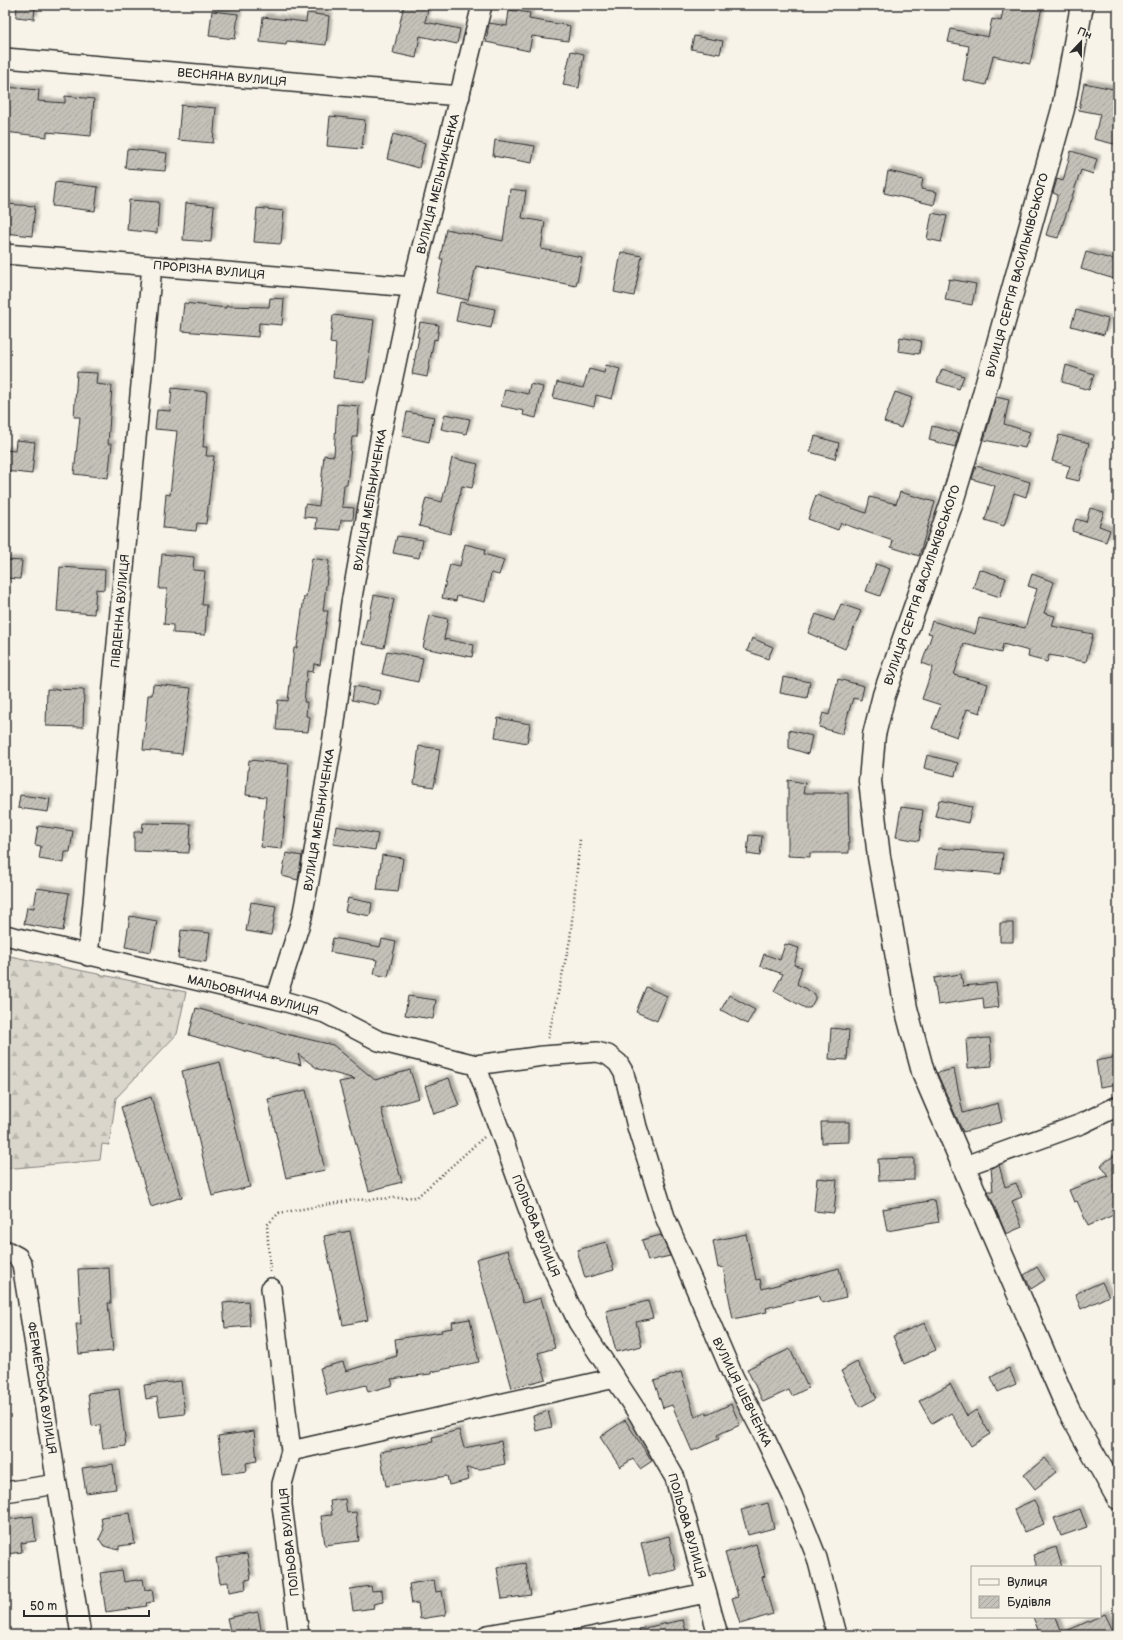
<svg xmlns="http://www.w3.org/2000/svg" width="1123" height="1640" font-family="'Balsamiq Sans',sans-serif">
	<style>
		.forest { fill: url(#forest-firs); stroke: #82807c }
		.building { fill: url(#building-hatch); stroke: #2b2b2b; filter: url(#shadow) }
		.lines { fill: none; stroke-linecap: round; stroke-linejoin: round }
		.minor-casing { stroke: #2b2b2b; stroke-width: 22 }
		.tertiary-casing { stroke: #2b2b2b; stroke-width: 25 }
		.path { stroke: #2b2b2b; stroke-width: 2.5; stroke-dasharray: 1 3; stroke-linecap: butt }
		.minor { stroke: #f7f3e8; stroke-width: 19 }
		.tertiary { stroke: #f7f3e8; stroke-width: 22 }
		.labels { text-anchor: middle; stroke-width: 3; stroke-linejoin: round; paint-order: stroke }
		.street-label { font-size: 12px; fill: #2b2b2b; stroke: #f7f3e8 }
	</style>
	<defs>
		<pattern id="forest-firs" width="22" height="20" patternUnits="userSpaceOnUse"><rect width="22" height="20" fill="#dad6cc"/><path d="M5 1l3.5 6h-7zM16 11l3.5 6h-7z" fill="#bbb8af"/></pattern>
		<pattern id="building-hatch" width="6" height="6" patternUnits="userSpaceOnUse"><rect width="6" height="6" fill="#c4c1b9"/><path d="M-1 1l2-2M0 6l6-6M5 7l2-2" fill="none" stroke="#a9a69f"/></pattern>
		<filter id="shadow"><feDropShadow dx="3.5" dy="-3.5" stdDeviation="1" flood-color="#0004"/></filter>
	</defs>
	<rect width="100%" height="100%" fill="#f7f3e8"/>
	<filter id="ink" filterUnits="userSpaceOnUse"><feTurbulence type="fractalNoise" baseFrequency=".025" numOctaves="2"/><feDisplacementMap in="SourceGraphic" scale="8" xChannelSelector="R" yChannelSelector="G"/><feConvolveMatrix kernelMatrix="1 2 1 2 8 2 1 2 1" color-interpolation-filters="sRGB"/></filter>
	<g filter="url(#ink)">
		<path class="forest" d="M5,955L186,992L177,1034L116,1098L109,1145L102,1144L100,1160L5,1169Z"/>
		<path class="building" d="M17,5H35L34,19L16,17Z
			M404,5H429L425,22L460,29L457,44L420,36L416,58L393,53Z
			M1004,5L1042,7L1030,64L993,56L986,85L963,80L969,46L948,42L951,29L988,37L992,19L1001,21Z
			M509,10L530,13L529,19L570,26L568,41L532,36L529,51L486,42L489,23L507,26Z
			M212,11L238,14L235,39L209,36Z
			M307,13L329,16L326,45L287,41L286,45L260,42L263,17L306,22Z
			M694,36L723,41L720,54L691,49Z
			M571,51L584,54L579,88L563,85Z
			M1084,83L1118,90V145L1094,139L1100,114L1079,110Z
			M5,87L39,90L38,101L65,103V96L94,99L91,136L47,132V137L5,132Z
			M181,105L216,108L213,143L178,140Z
			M330,116L365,120L362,149L327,146Z
			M393,134L425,143L419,168L387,159Z
			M495,140L535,146L532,163L493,156Z
			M127,149L167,153L165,171L125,168Z
			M1071,151L1097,159L1093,174L1081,170L1058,238L1046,235L1058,195L1053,193L1057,179L1063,181Z
			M888,171L923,179L921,189L937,192L934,205L884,193Z
			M55,182L98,187L95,211L52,206Z
			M510,189L526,191L522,218L545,222L541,249L582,257L576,286L476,266L468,300L436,293L443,259H440L446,229L503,241Z
			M129,200L159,202L157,233L127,230Z
			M186,203L214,206L211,242L183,240Z
			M5,204L35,206L32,236L5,233Z
			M257,208L284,211L281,244L254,242Z
			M932,213L947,216L941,242L927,239Z
			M621,252L642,256L634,296L614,292Z
			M1086,252L1118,261V280L1081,269Z
			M949,279L976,284L972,305L945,300Z
			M270,298L284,299L282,325L259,323L258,337L181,331L184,303L226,308V306L269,307Z
			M460,302L495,309L491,328L456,321Z
			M1076,310L1108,319L1104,335L1071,326Z
			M333,315L374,320L366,382L333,378L336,344L330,343Z
			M420,322L439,325L437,340L434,339L427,377L412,374L419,337H417Z
			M900,337L921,341L919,354L898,351Z
			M606,365L620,369L612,399L596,395L594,407L553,398L557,382L583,388L589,369L604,373Z
			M1066,365L1094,374L1089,390L1062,382Z
			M942,369L964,376L959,389L937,382Z
			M77,372L97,373L96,384L112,386L108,444H112L108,478L74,474L80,417H74Z
			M530,384L543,387L536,418L523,415L524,411L501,406L505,389L528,394Z
			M172,388L207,392L203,447H207L206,456H214L206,524L197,523L196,531L163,528L166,494L170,495L177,431L155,429L157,410L170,411Z
			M895,392L912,398L901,428L884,422Z
			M996,397L1009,400L1004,424L1030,432L1025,448L984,440Z
			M337,404L359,406L357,437H352L347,485H344L342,507L354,508L353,520H341L340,530L316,528L317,518L304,517L305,504L319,506L324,455L334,456Z
			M407,412L434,417L429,442L402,436Z
			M445,414L470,419L466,434L441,429Z
			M932,426L959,433L955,447L929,440Z
			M1059,435L1089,443L1079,481L1066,478L1070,466L1052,461Z
			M815,436L839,443L835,459L810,452Z
			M16,440L35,442L32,474L5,471V450L15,451Z
			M452,458L478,464L472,488L462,486L450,534L419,526L426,498L442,502Z
			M976,466L1030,482L1026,497L1014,493L1004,526L985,520L995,486L972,479Z
			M900,492L935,502L919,556L891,547L893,541L841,523L838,530L808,519L816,495L866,513L870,497L896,504Z
			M1090,508L1104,512L1099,526L1110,530L1106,542L1072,531L1076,519L1086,522Z
			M397,536L423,540L419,558L393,553Z
			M465,544L485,549L484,554L504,560L499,575L491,573L485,602L457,596L456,601L442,598L450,564L460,566Z
			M162,554L194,557L193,570L205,571L202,605H207L205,635L173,633V625L164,624L167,589H159Z
			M312,558L329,561L323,611H328L320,665L314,664L313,672L307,671L304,702H307L306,716L310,717L308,732L276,730L278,700L288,701L294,648H297L304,597H306Z
			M5,560L22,561L20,579L5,578Z
			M876,564L890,569L880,596L866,591Z
			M60,567L105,570L104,590L96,589L94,614L57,611Z
			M979,569L1006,578L1000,597L973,588Z
			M1032,574L1054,582L1044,613L1055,616L1052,626L1093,634L1086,662L1049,655L1047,662L1028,657L1029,651L1003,644L1001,653L964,644L954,675L988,684L980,713L967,709L957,737L932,728L941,705L922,699L933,667L922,663L932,634L928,633L932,621L975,634L979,618L1025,628L1037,589L1028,586Z
			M374,595L394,599L384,648L362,644L367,618L369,619Z
			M841,604L861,611L845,649L808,633L816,614L834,621Z
			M430,615L448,619L444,639L474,645L472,657L423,648Z
			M752,638L773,647L768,659L747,651Z
			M387,651L423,658L418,682L382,674Z
			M783,677L810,682L807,698L780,693Z
			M838,679L864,686L861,700L853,698L842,734L819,727L823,713L829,715Z
			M153,684L191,688L182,754L143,750L148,695H152Z
			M354,686L381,691L378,705L352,700Z
			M47,689L84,690L83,727L46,726Z
			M498,718L530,724L527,743L495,737Z
			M789,730L812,736L808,754L789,748Z
			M419,746L440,749L434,787L414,784Z
			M927,755L958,763L955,776L924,768Z
			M249,760L289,764L282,849L261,847L266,797L246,795Z
			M788,780L805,783L803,793H848L849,853H810V857L788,856Z
			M20,795L50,799L48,812L18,808Z
			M939,800L972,807L968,823L935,816Z
			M901,807L923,810L919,841L896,837Z
			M143,823L191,824L189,853L134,851V832H142Z
			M38,826L73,831L70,852H65L64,863L39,859L41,846L35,845Z
			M336,826L378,834L375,850L333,844Z
			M749,835L762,836L760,856L747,854Z
			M938,848L1003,853L1001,874L935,868Z
			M286,853L302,856L298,880L282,876Z
			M382,855L403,858L398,892L377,890Z
			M37,888L69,893L63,931L24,924L27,907L34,908Z
			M348,898L372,903L370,916L345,911Z
			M251,902L276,906L271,935L246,931Z
			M130,916L157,921L151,952L125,947Z
			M1000,923H1013V942H1000Z
			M181,930L210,933L206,962L178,958Z
			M333,938L380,947L382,939L396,942L388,977L374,974L377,960L330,952Z
			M785,944L799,948L794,965L802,967L797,984L815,994V999L810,1008H805L774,991L783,974L760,966L764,954L780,960Z
			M961,974L963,986L996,983L999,1007L984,1009L983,998L938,1005L934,978Z
			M646,987L667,996L657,1021L636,1012Z
			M729,995L755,1010L747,1024L721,1010Z
			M408,996L436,1000L433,1019L405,1015Z
			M196,1008L290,1035L333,1045L375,1080L410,1070L419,1098L381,1109L402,1182L369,1191L339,1082L355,1079L318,1069L298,1054L301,1065L266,1057L189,1035Z
			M831,1028L849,1030L847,1060L829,1059Z
			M990,1038L992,1066L968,1068L966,1039Z
			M1118,1057V1084L1100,1087L1096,1061Z
			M220,1062L250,1187L212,1196L182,1071Z
			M954,1069L963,1113L998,1103L1002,1122L963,1132L937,1073Z
			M449,1078L459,1106L434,1114L425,1086Z
			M306,1090L325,1170L286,1178L268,1099Z
			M151,1097L182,1197L151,1207L121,1107Z
			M821,1122H849V1142L822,1143Z
			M1118,1153V1213L1088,1226L1077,1201L1074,1202L1069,1190L1108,1176L1101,1165Z
			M914,1158V1180L879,1181L878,1159Z
			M999,1165L1005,1187L1016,1183L1022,1197L1012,1201L1022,1227L1006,1234L988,1191H993L991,1168Z
			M817,1178L837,1180L834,1213L814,1211Z
			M935,1200L939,1222L887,1231L883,1209Z
			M350,1231L368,1320L343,1325L324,1236Z
			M746,1234L756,1280L760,1279L762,1289L839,1268L846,1297L822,1303L819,1295L766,1308L767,1312L733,1319L723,1267L718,1268L713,1241Z
			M661,1235L670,1256L648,1261L642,1240Z
			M606,1242L614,1270L585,1278L577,1250Z
			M508,1250L523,1303L541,1298L555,1348L538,1353L546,1379L512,1388L476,1259Z
			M1037,1267L1045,1280L1031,1289L1024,1275Z
			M109,1268L111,1303H108L113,1351L79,1354L76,1324H81L78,1269Z
			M1102,1282L1109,1296L1081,1309L1075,1294Z
			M248,1301L250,1326L225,1328L223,1303Z
			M648,1301L653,1318L636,1322L642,1346L616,1352L606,1311Z
			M470,1319L479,1362L431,1372V1374L391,1379L393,1385L368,1392L366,1385L327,1395L320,1368L343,1362L346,1371L397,1356L395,1339L442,1332L441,1330L453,1328L452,1322Z
			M925,1323L936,1350L904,1364L893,1336Z
			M790,1349L808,1388L792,1396L789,1390L763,1402L747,1369Z
			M857,1362L877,1398L860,1407L841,1371Z
			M1009,1368L1016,1384L998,1392L991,1377Z
			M681,1372L695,1417L706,1412L707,1415L731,1404L740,1425L717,1435L719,1439L692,1451L672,1405L663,1408L654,1381Z
			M181,1381L185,1414L160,1417L157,1397L146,1399L144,1385Z
			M950,1384L967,1416L976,1410L990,1434L971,1446L951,1413L932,1424L919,1401Z
			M119,1389L126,1446L103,1449L100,1425L92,1426L88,1393Z
			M548,1411L552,1427L536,1431L533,1416Z
			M625,1420L652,1461L640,1469L633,1459L620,1467L600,1437Z
			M459,1430L464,1448L501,1441L505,1464L481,1469L466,1468L469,1480L449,1485L447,1476L386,1486L380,1452L433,1442L432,1437Z
			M254,1431L257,1461L246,1463L247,1471L223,1474L218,1436Z
			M1045,1458L1056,1472L1035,1489L1024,1475Z
			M113,1464L116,1489L86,1493L82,1468Z
			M345,1499L347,1513L356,1512L359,1541L325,1545L321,1516L332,1515L330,1501Z
			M1034,1500L1044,1524L1024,1532L1014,1509Z
			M768,1503L774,1528L748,1535L741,1510Z
			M1080,1509L1087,1527L1061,1536L1054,1518Z
			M130,1513L135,1544L119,1546V1550L104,1546L99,1539L103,1531L101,1517Z
			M33,1516L36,1541L21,1543L22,1552L7,1554L5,1520Z
			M669,1536L676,1570L649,1576L641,1543Z
			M756,1544L765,1576L762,1577L773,1614L740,1624L732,1598L738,1596L725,1553Z
			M1056,1547L1062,1567H1037L1033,1555Z
			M247,1554L251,1579L245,1580L246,1589L229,1592L228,1582L220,1583L216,1558Z
			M525,1563L531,1595L502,1599L497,1568Z
			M122,1570L124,1582L143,1579L145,1590L152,1589L154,1602L146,1603L147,1606L106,1612L100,1573Z
			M434,1580L436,1592L442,1591L446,1615L420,1619L418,1603L412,1604L409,1584Z
			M371,1586L372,1591L382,1590L383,1602L373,1604L374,1608L353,1611L350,1589Z
			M258,1612L262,1635H231L227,1618Z
			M1105,1614L1115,1635H1040L1033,1617H1056L1062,1633Z
			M683,1620L687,1635H640L639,1629Z"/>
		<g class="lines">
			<defs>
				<path id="minor" d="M5,58L460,96
					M5,254L412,287
					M5,935L276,999L325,1013L379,1041L476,1065L543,1056L597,1052L608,1055L618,1063L624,1073L637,1127L665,1217L734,1378L761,1430L792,1495L817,1558L837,1635
					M88,956L152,266
					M276,999L302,917L309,881L332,744L351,603L380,439L412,287L482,5
					M476,1065L541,1244L578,1322L639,1415L675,1478L718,1635
					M962,1167L1081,1124L1118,1106
					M5,1250L18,1257L22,1264L81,1635
					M271,1288L291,1451L282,1484V1505L299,1635
					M291,1451L615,1378
					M5,1492L57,1484
					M487,1635L557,1623L706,1593"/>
				<path id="tertiary" d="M1082,5L1063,109L980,408L951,505L884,695L874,735L870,781L879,857L906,1008L923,1072L1068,1409L1118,1498"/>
			</defs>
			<use href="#minor" class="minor-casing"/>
			<use href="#tertiary" class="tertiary-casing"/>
			<path class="path" d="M548,1038L570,940L580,839
				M270,1272L267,1225L279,1213L354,1200L417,1197L484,1137"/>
			<use href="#minor" class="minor"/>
			<use href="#tertiary" class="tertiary"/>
		</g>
	</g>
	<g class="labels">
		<g class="street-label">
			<text transform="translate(232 77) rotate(5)" y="4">ВЕСНЯНА ВУЛИЦЯ</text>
			<text transform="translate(438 184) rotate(-76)" y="4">ВУЛИЦЯ МЕЛЬНИЧЕНКА</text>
			<text transform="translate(209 270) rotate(5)" y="4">ПРОРІЗНА ВУЛИЦЯ</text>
			<text transform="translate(1017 275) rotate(-75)" y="4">ВУЛИЦЯ СЕРГІЯ ВАСИЛЬКІВСЬКОГО</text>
			<text transform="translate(370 500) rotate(-80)" y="4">ВУЛИЦЯ МЕЛЬНИЧЕНКА</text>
			<text transform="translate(922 585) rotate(-71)" y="4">ВУЛИЦЯ СЕРГІЯ ВАСИЛЬКІВСЬКОГО</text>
			<text transform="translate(120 611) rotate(-85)" y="4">ПІВДЕННА ВУЛИЦЯ</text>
			<text transform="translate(319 820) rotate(-81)" y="4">ВУЛИЦЯ МЕЛЬНИЧЕНКА</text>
			<text transform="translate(253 995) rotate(14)" y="4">МАЛЬОВНИЧА ВУЛИЦЯ</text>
			<text transform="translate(536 1226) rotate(68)" y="4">ПОЛЬОВА ВУЛИЦЯ</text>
			<text transform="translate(42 1388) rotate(81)" y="4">ФЕРМЕРСЬКА ВУЛИЦЯ</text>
			<text transform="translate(742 1392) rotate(64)" y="4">ВУЛИЦЯ ШЕВЧЕНКА</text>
			<text transform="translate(687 1526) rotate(74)" y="4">ПОЛЬОВА ВУЛИЦЯ</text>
			<text transform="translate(289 1542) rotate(-96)" y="4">ПОЛЬОВА ВУЛИЦЯ</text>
		</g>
	</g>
	<rect width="1123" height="1640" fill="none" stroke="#f7f3e8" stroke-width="20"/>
	<rect x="10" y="10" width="1103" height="1620" fill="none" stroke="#2b2b2b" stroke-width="1.5" filter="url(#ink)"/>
	<rect x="971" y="1566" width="130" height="52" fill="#f7f3e8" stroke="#a5a39c"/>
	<rect x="979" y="1579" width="20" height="6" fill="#f7f3e8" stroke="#a5a39c"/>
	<text x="1007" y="1586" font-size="12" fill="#2b2b2b">Вулиця</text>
	<rect x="979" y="1596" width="20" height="12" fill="url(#building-hatch)" stroke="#a5a39c"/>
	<text x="1007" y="1606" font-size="12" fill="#2b2b2b">Будівля</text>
	<g transform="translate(1081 42) rotate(22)" stroke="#f7f3e8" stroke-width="3" paint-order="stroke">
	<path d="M0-3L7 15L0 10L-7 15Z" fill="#2b2b2b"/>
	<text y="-6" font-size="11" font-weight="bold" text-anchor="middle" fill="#2b2b2b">Пн</text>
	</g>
	<path d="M24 1610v6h125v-6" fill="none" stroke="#2b2b2b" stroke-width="2"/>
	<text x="30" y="1610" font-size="12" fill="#2b2b2b" stroke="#f7f3e8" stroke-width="3" paint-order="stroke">50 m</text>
</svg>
